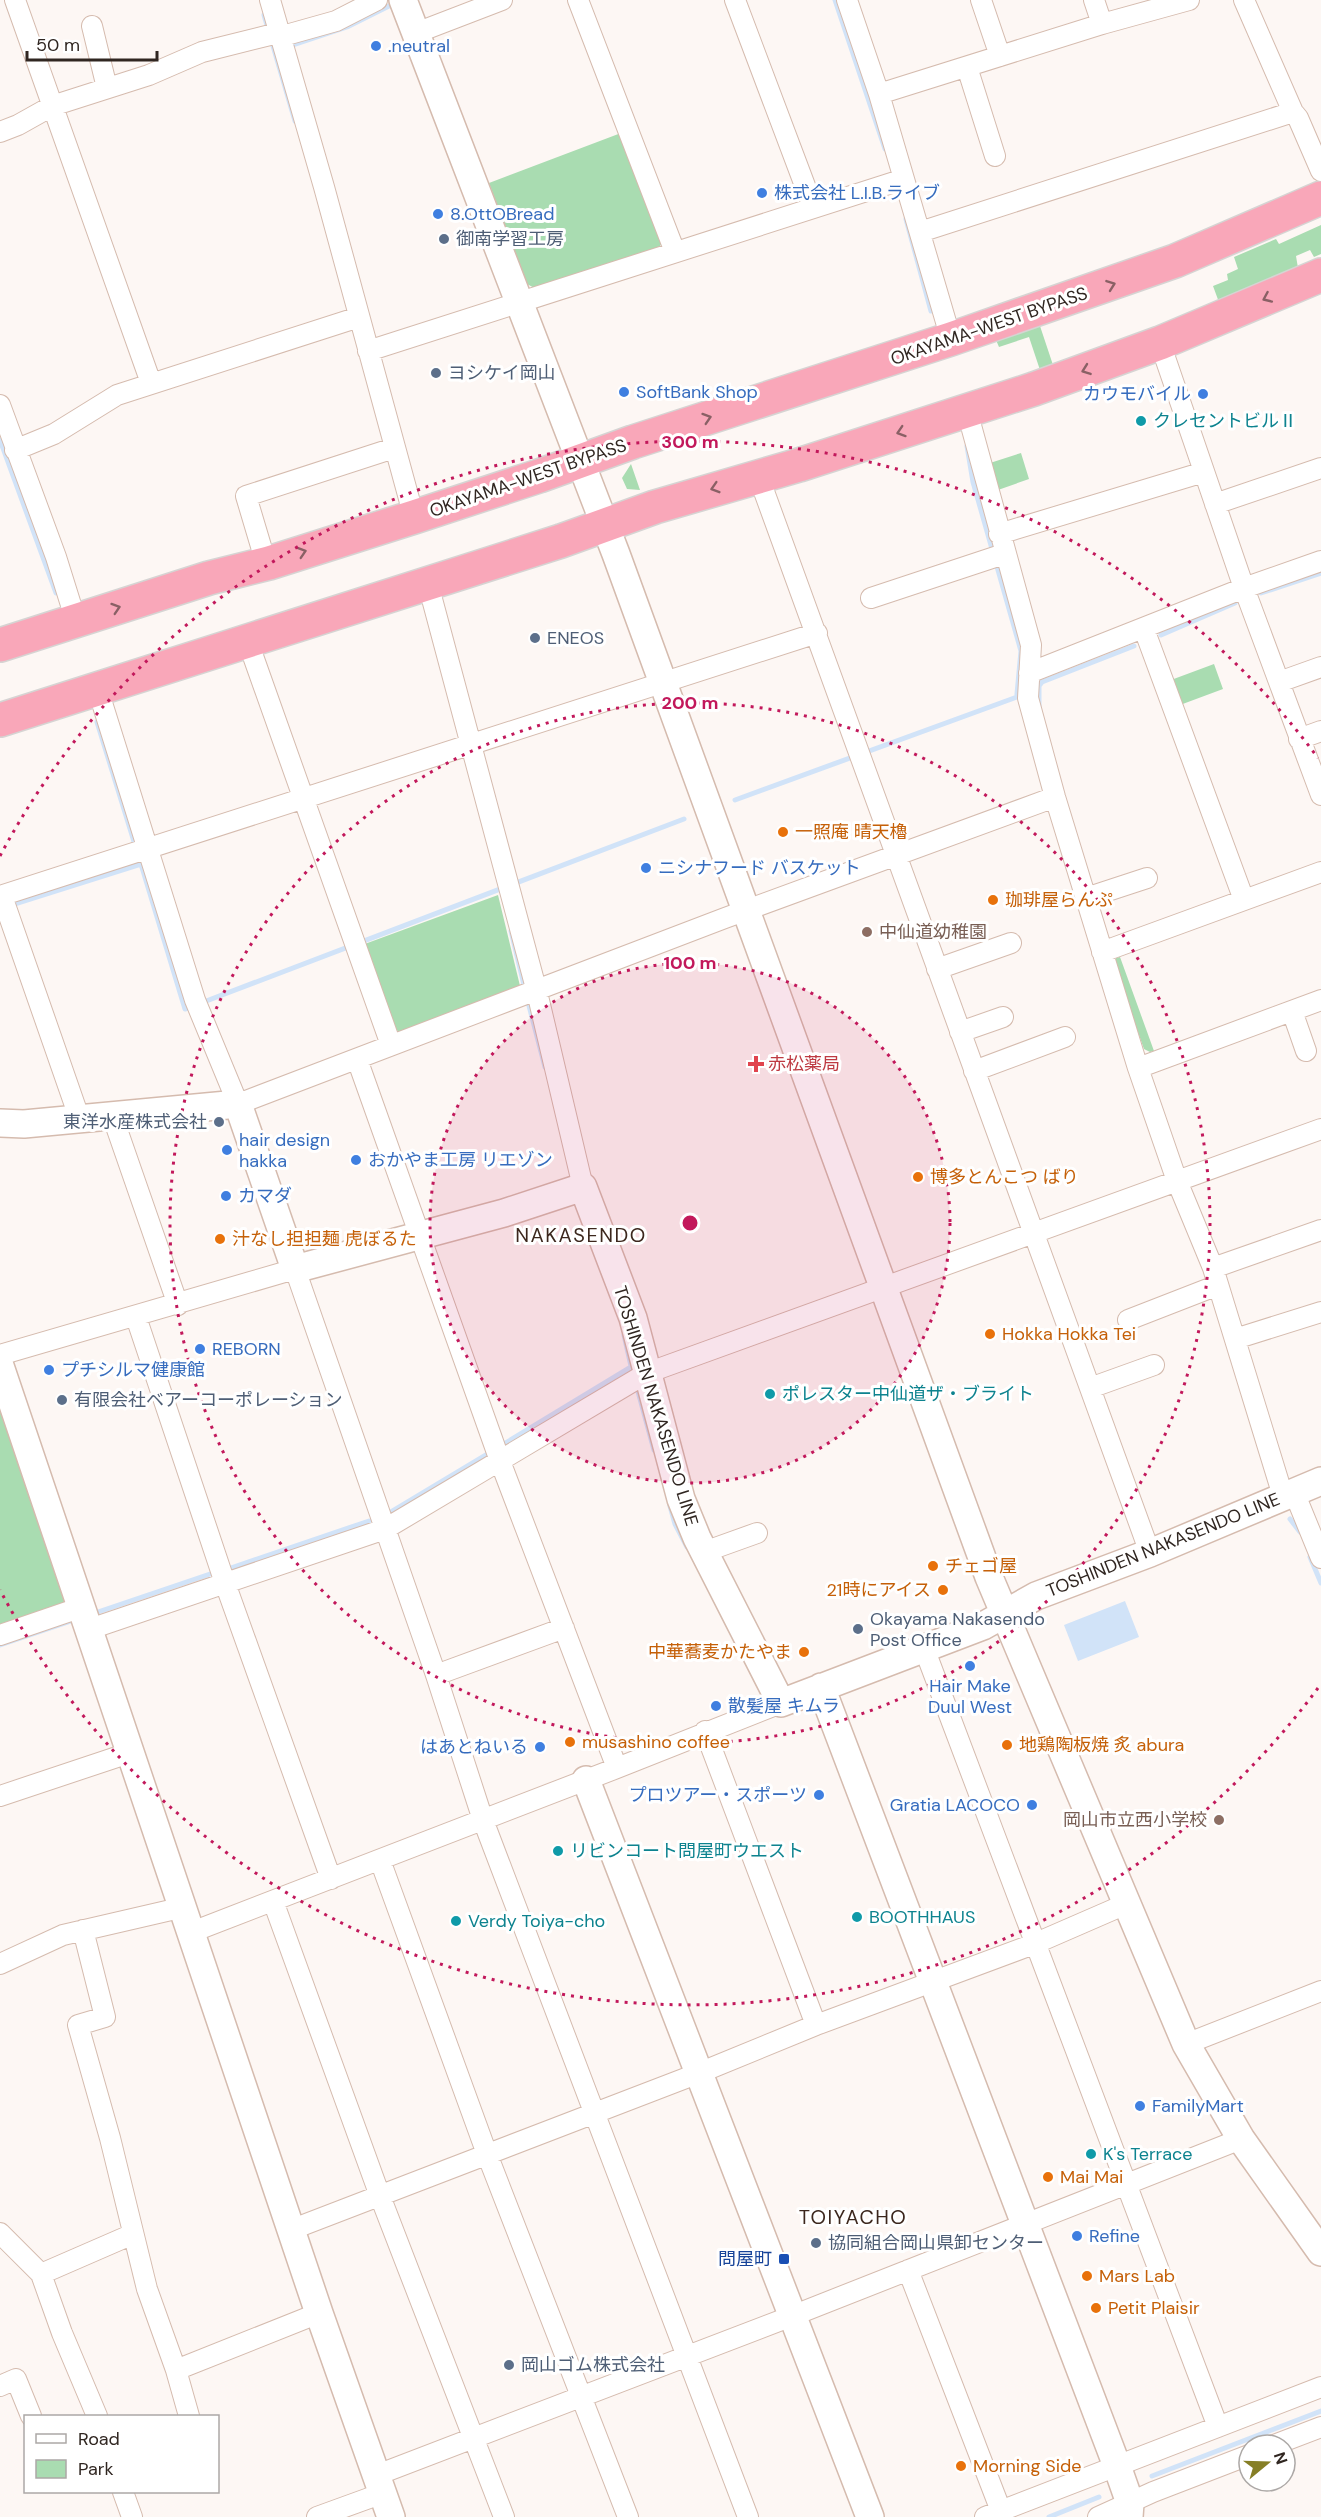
<svg xmlns="http://www.w3.org/2000/svg" width="1321" height="2517" font-family="'DM Sans','Noto Sans JP',sans-serif">
	<style>
		.green { fill: #a9dcb1 }
		.water { fill: #d1e3f8 }
		.lines { fill: none; stroke-linecap: round; stroke-linejoin: round }
		.stream { stroke: #d1e3f8; stroke-width: 5 }
		.street-casing { stroke: #d5bbae; stroke-width: 22 }
		.secondary-casing { stroke: #d5bbae; stroke-width: 30 }
		.highway-casing { stroke: #d6d4d3; stroke-width: 36 }
		.street { stroke: #fff; stroke-width: 20 }
		.secondary { stroke: #fff; stroke-width: 27 }
		.highway { stroke: #f9a7b9; stroke-width: 33 }
		.oneway { stroke: #8a6065 }
		.ring { fill: none; stroke: #c2185b; stroke-width: 3; stroke-dasharray: 3 6 }
		.shop-dot { fill: #3f7fe0; stroke: #fff; stroke-width: 2 }
		.service-dot { fill: #5c6f8a; stroke: #fff; stroke-width: 2 }
		.culture-dot { fill: #0f9aa8; stroke: #fff; stroke-width: 2 }
		.food-dot { fill: #e8710a; stroke: #fff; stroke-width: 2 }
		.education-dot { fill: #8d6e63; stroke: #fff; stroke-width: 2 }
		.health-dot { fill: #e0444e; stroke: #fff; stroke-width: 2 }
		.transit-dot { fill: #1a4fb4; stroke: #fff; stroke-width: 2 }
		.labels { text-anchor: middle; stroke-width: 6; stroke-linejoin: round; paint-order: stroke }
		.shop-label { font-size: 18px; fill: #366cbe; stroke: #fff; text-anchor: start }
		.service-label { font-size: 18px; fill: #4e5e75; stroke: #fff; text-anchor: start }
		.street-label { font-size: 18px; fill: #302621; stroke: #fff }
		.culture-label { font-size: 18px; fill: #0d838f; stroke: #fff; text-anchor: start }
		.food-label { font-size: 18px; fill: #c56008; stroke: #fff; text-anchor: start }
		.education-label { font-size: 18px; fill: #785e54; stroke: #fff; text-anchor: start }
		.health-label { font-size: 18px; fill: #be3a42; stroke: #fff; text-anchor: start }
		.transit-label { font-size: 18px; fill: #164399; stroke: #fff; text-anchor: end }
		.neighbourhood-label { font-size: 20px; letter-spacing: 1.5px; fill: #3c271d; stroke: #fff }
		.centre { fill: #c2185b; stroke: #fff; stroke-width: 3 }
		.ring-label { font-size: 18px; text-anchor: middle; font-weight: bold; fill: #c2185b; stroke: #fff; stroke-width: 6; stroke-linejoin: round; paint-order: stroke }
	</style>
	<rect width="100%" height="100%" fill="#fdf7f4"/>
	<path class="green" d="M621,133L662,242L658,250L538,290L527,284L489,183Z
		M1321,225V254L1314,257L1310,250L1296,256L1298,268L1220,305L1213,286L1228,280L1227,274L1238,269L1234,257L1276,239L1279,244Z
		M1040,326L1053,365L1040,370L1029,337L999,347L996,340Z
		M1021,453L1029,479L998,490L990,463Z
		M631,464L640,490L627,489L622,478Z
		M1214,664L1223,689L1180,705L1171,680Z
		M498,895L521,990L404,1034L392,1028L362,945Z
		M1120,957L1154,1051L1150,1052L1144,1049L1114,965L1116,958Z
		M0,1397L67,1600L65,1608L0,1630Z"/>
	<path class="water" d="M1125,1601L1139,1637L1078,1661L1064,1625Z"/>
	<g class="lines">
		<path class="stream" d="M835,0L885,149
			M264,15L295,121
			M287,47L347,27L389,6
			M906,219L931,311
			M0,440L56,593
			M967,446L973,482L1021,651L1017,694
			M1261,593L1321,573
			M1161,635L1235,603
			M1039,686V709
			M1032,689L1039,686L1042,682L1134,646
			M97,722L136,848
			M735,800L1017,697V694L1023,692
			M8,906L141,864L185,1009L192,1007
			M511,931L525,989
			M527,998L545,1067
			M201,1003L684,819
			M624,1335L633,1375
			M636,1384L654,1450
			M499,1447L631,1367
			M670,1506L675,1524L687,1547
			M391,1512L491,1452
			M1290,1519L1300,1532
			M1310,1557L1321,1583
			M225,1570L369,1521
			M92,1614L216,1572
			M0,1645L77,1619
			M1152,2476L1321,2411
			M1049,2517L1099,2497"/>
		<defs>
			<path id="street" d="M15,0L151,383
				M270,0L324,187L414,517
				M578,0L675,252
				M735,0L813,207
				M847,0L879,94L951,339
				M981,0L1000,56
				M1094,0L1102,24
				M92,26L107,88
				M416,33L502,0
				M279,37L336,21L377,0
				M967,67L995,156
				M879,94L1102,24L1189,0
				M1293,112L1298,118L1321,171
				M0,132L18,125L52,106L149,75L202,52L278,33
				M920,232L1293,112L1244,0
				M1160,343L1244,588L1321,795
				M368,351L904,179
				M0,405L56,557L76,621
				M967,411L1031,645L1028,698L1055,797L1138,1068L1177,1181L1213,1268L1283,1496
				M15,450L54,434L117,395L359,317
				M758,475L1150,1553
				M1215,504L1321,468
				M999,534L1204,472
				M266,563L246,496L394,448
				M428,584L537,992L583,1187
				M871,598L1004,554
				M1144,629L1244,900
				M248,642L391,1045
				M1029,673L1244,588L1321,561
				M1279,682L1321,667
				M98,690L195,1000L238,1104L725,918L1055,797
				M1299,739L1321,731
				M0,896L817,633
				M2,896L79,1117
				M1086,898L1147,878
				M1102,952L1321,872
				M937,969L1011,943
				M1292,1011L1306,1051
				M960,1032L1003,1017
				M357,1059L500,1461L617,1768
				M1138,1068L1321,1000
				M974,1071L1065,1037
				M112,1115L178,1305
				M1213,1268L1321,1230
				M136,1317L225,1583L331,1879
				M1128,1320L1218,1285
				M1235,1339L1321,1312
				M0,1355L295,1269L436,1675L483,1820L748,2517
				M1090,1388L1154,1365
				M1294,1492L1321,1558
				M704,1552L757,1533
				M90,1629L385,1529L647,1373L1321,1129
				M0,1635L82,1607
				M924,1648L1218,2427
				M436,1675L564,1628
				M705,1731L816,2025
				M0,1796L132,1752
				M380,1860L487,2154L628,2517
				M273,1901L380,2196L504,2517
				M83,1930L105,2017L78,2025L110,2138L147,2289L176,2370L319,2313
				M192,1932L617,1768L781,1703
				M0,1964L63,1935L184,1907
				M1186,2044L1321,1991
				M293,2229L699,2073L816,2025L1034,1944L1126,1904
				M0,2233L41,2274L62,2333L97,2416
				M908,2270L1001,2511
				M41,2274L133,2234
				M176,2370L189,2416
				M0,2386L16,2379L31,2416
				M1274,2445L1321,2427
				M377,2475L792,2316L1241,2139
				M123,2492L132,2517
				M317,2517L383,2493
				M985,2517L1321,2387
				M1098,2517L1153,2492L1249,2455"/>
			<path id="secondary" d="M403,0L616,554L989,1577L1186,2044L1241,2139L1321,2252
				M0,1123L24,1124L238,1104L295,1269L504,1213L583,1187L633,1318L681,1499L697,1538L781,1703L983,1626L1036,1596L1150,1553L1321,1481
				M0,1366L319,2313L391,2517
				M821,1687L1117,2466L1130,2503L1129,2517
				M586,1780L870,2517"/>
			<path id="highway" d="M0,645L209,578L269,563L414,517L539,476L633,442L951,339L1175,261L1321,198
				M0,720L561,541L655,507L799,465L1034,389L1160,343L1321,275"/>
		</defs>
		<use href="#street" class="street-casing"/>
		<use href="#secondary" class="secondary-casing"/>
		<use href="#highway" class="highway-casing"/>
		<use href="#street" class="street"/>
		<use href="#secondary" class="secondary"/>
		<use href="#highway" class="highway"/>
	</g>
	<defs><path id="oneway-chevron" d="M-2-3.5L2.5 0L-2 3.5" fill="none" stroke-width="1.6" stroke-linecap="round" stroke-linejoin="round" transform="scale(1.5)"/></defs>
	<g class="oneway">
		<use href="#oneway-chevron" transform="translate(1111 285) rotate(-20)"/>
		<use href="#oneway-chevron" transform="translate(1267 298) rotate(156)"/>
		<use href="#oneway-chevron" transform="translate(1086 370) rotate(160)"/>
		<use href="#oneway-chevron" transform="translate(707 418) rotate(-18)"/>
		<use href="#oneway-chevron" transform="translate(901 432) rotate(162)"/>
		<use href="#oneway-chevron" transform="translate(715 488) rotate(163)"/>
		<use href="#oneway-chevron" transform="translate(302 552) rotate(-18)"/>
		<use href="#oneway-chevron" transform="translate(116 608) rotate(-18)"/>
	</g>
	<circle cx="690" cy="1223" r="260" fill="#c2185b" fill-opacity=".12"/>
	<g class="ring">
		<circle cx="690" cy="1223" r="260"/>
		<circle cx="690" cy="1223" r="520"/>
		<path d="M1318 1688A781 781 0 0 1 0 1590M0 856A781 781 0 0 1 1318 758"/>
	</g>
	<g class="shop-dot">
		<circle cx="376" cy="46" r="6"/>
		<circle cx="762" cy="193" r="6"/>
		<circle cx="438" cy="214" r="6"/>
		<circle cx="624" cy="392" r="6"/>
		<circle cx="1203" cy="394" r="6"/>
		<circle cx="646" cy="868" r="6"/>
		<circle cx="227" cy="1150" r="6"/>
		<circle cx="356" cy="1160" r="6"/>
		<circle cx="226" cy="1196" r="6"/>
		<circle cx="200" cy="1349" r="6"/>
		<circle cx="49" cy="1370" r="6"/>
		<circle cx="970" cy="1666" r="6"/>
		<circle cx="716" cy="1706" r="6"/>
		<circle cx="540" cy="1747" r="6"/>
		<circle cx="819" cy="1795" r="6"/>
		<circle cx="1032" cy="1805" r="6"/>
		<circle cx="1140" cy="2106" r="6"/>
		<circle cx="1077" cy="2236" r="6"/>
	</g>
	<g class="service-dot">
		<circle cx="444" cy="239" r="6"/>
		<circle cx="436" cy="373" r="6"/>
		<circle cx="535" cy="638" r="6"/>
		<circle cx="219" cy="1122" r="6"/>
		<circle cx="62" cy="1400" r="6"/>
		<circle cx="858" cy="1629" r="6"/>
		<circle cx="816" cy="2243" r="6"/>
		<circle cx="509" cy="2365" r="6"/>
	</g>
	<g class="culture-dot">
		<circle cx="1141" cy="421" r="6"/>
		<circle cx="770" cy="1394" r="6"/>
		<circle cx="558" cy="1851" r="6"/>
		<circle cx="857" cy="1917" r="6"/>
		<circle cx="456" cy="1921" r="6"/>
		<circle cx="1091" cy="2154" r="6"/>
	</g>
	<g class="food-dot">
		<circle cx="783" cy="832" r="6"/>
		<circle cx="993" cy="900" r="6"/>
		<circle cx="918" cy="1177" r="6"/>
		<circle cx="220" cy="1239" r="6"/>
		<circle cx="990" cy="1334" r="6"/>
		<circle cx="933" cy="1566" r="6"/>
		<circle cx="943" cy="1590" r="6"/>
		<circle cx="804" cy="1652" r="6"/>
		<circle cx="570" cy="1742" r="6"/>
		<circle cx="1007" cy="1745" r="6"/>
		<circle cx="1048" cy="2177" r="6"/>
		<circle cx="1087" cy="2276" r="6"/>
		<circle cx="1096" cy="2308" r="6"/>
		<circle cx="961" cy="2466" r="6"/>
	</g>
	<g class="education-dot">
		<circle cx="867" cy="932" r="6"/>
		<circle cx="1219" cy="1820" r="6"/>
	</g>
	<path class="health-dot" d="M753 1055h6v6h6v6h-6v6h-6v-6h-6v-6h6z"/>
	<rect class="transit-dot" x="778" y="2253" width="12" height="12" rx="3"/>
	<g class="labels">
		<g class="shop-label">
			<text x="388" y="52">.neutral</text>
			<text x="774" y="199">株式会社 L.I.B.ライブ</text>
			<text x="450" y="220">8.OttOBread</text>
			<text x="636" y="398">SoftBank Shop</text>
			<text x="1191" y="400" text-anchor="end">カウモバイル</text>
			<text x="658" y="874">ニシナフード バスケット</text>
			<text x="239" y="1146">hair design<tspan x="239" dy="21">hakka</tspan></text>
			<text x="368" y="1166">おかやま工房 リエゾン</text>
			<text x="238" y="1202">カマダ</text>
			<text x="212" y="1355">REBORN</text>
			<text x="61" y="1376">プチシルマ健康館</text>
			<text x="970" y="1692" text-anchor="middle">Hair Make<tspan x="970" dy="21">Duul West</tspan></text>
			<text x="728" y="1712">散髪屋 キムラ</text>
			<text x="528" y="1753" text-anchor="end">はあとねいる</text>
			<text x="807" y="1801" text-anchor="end">プロツアー・スポーツ</text>
			<text x="1020" y="1811" text-anchor="end">Gratia LACOCO</text>
			<text x="1152" y="2112">FamilyMart</text>
			<text x="1089" y="2242">Refine</text>
		</g>
		<g class="service-label">
			<text x="456" y="245">御南学習工房</text>
			<text x="448" y="379">ヨシケイ岡山</text>
			<text x="547" y="644">ENEOS</text>
			<text x="207" y="1128" text-anchor="end">東洋水産株式会社</text>
			<text x="74" y="1406">有限会社ベアーコーポレーション</text>
			<text x="870" y="1625">Okayama Nakasendo<tspan x="870" dy="21">Post Office</tspan></text>
			<text x="828" y="2249">協同組合岡山県卸センター</text>
			<text x="521" y="2371">岡山ゴム株式会社</text>
		</g>
		<g class="street-label">
			<text transform="translate(989 326) rotate(-19)" y="6">OKAYAMA-WEST BYPASS</text>
			<text transform="translate(528 478) rotate(-19)" y="6">OKAYAMA-WEST BYPASS</text>
			<text transform="translate(656 1406) rotate(73)" y="6">TOSHINDEN NAKASENDO LINE</text>
			<text transform="translate(1163 1545) rotate(-22)" y="6">TOSHINDEN NAKASENDO LINE</text>
		</g>
		<g class="culture-label">
			<text x="1153" y="427">クレセントビルⅡ</text>
			<text x="782" y="1400">ポレスター中仙道ザ・ブライト</text>
			<text x="570" y="1857">リビンコート問屋町ウエスト</text>
			<text x="869" y="1923">BOOTHHAUS</text>
			<text x="468" y="1927">Verdy Toiya-cho</text>
			<text x="1103" y="2160">K's Terrace</text>
		</g>
		<g class="food-label">
			<text x="795" y="838">一照庵 晴天櫓</text>
			<text x="1005" y="906">珈琲屋らんぷ</text>
			<text x="930" y="1183">博多とんこつ ばり</text>
			<text x="232" y="1245">汁なし担担麺 虎ぼるた</text>
			<text x="1002" y="1340">Hokka Hokka Tei</text>
			<text x="945" y="1572">チェゴ屋</text>
			<text x="931" y="1596" text-anchor="end">21時にアイス</text>
			<text x="792" y="1658" text-anchor="end">中華蕎麦かたやま</text>
			<text x="582" y="1748">musashino coffee</text>
			<text x="1019" y="1751">地鶏陶板焼 炙 abura</text>
			<text x="1060" y="2183">Mai Mai</text>
			<text x="1099" y="2282">Mars Lab</text>
			<text x="1108" y="2314">Petit Plaisir</text>
			<text x="973" y="2472">Morning Side</text>
		</g>
		<g class="education-label">
			<text x="879" y="938">中仙道幼稚園</text>
			<text x="1207" y="1826" text-anchor="end">岡山市立西小学校</text>
		</g>
		<g class="health-label">
			<text x="768" y="1070">赤松薬局</text>
		</g>
		<g class="transit-label">
			<text x="772" y="2265">問屋町</text>
		</g>
		<g class="neighbourhood-label">
			<text x="581" y="1242">NAKASENDO</text>
			<text x="853" y="2224">TOIYACHO</text>
		</g>
	</g>
	<circle cx="690" cy="1223" r="9" class="centre"/>
	<g class="ring-label">
		<text x="690" y="448">300 m</text>
		<text x="690" y="709">200 m</text>
		<text x="690" y="969">100 m</text>
	</g>
	<rect x="24" y="2415" width="195" height="78" fill="#ffffff" stroke="#aca8a6" stroke-width="1.5"/>
	<rect x="36" y="2434" width="30" height="9" fill="#ffffff" stroke="#aca8a6" stroke-width="1.5"/>
	<text x="78" y="2445" font-size="18" fill="#302621">Road</text>
	<rect x="36" y="2460" width="30" height="18" fill="#a9dcb1" stroke="#aca8a6" stroke-width="1.5"/>
	<text x="78" y="2475" font-size="18" fill="#302621">Park</text>
	<g transform="translate(1267 2463) rotate(71)"><circle r="28" fill="#ffffff" stroke="#aca8a6" stroke-width="1.5"/>
	<path d="M0-4.5L10 22L0 15L-10 22Z" fill="#867f26"/>
	<text y="-9" font-size="16" font-weight="bold" text-anchor="middle" fill="#302621">N</text>
	</g>
	<path d="M27 51v9h130v-9" fill="none" stroke="#302621" stroke-width="3"/>
	<text x="36" y="51" font-size="18" fill="#302621" stroke="#ffffff" stroke-width="4.5" paint-order="stroke">50 m</text>
</svg>
